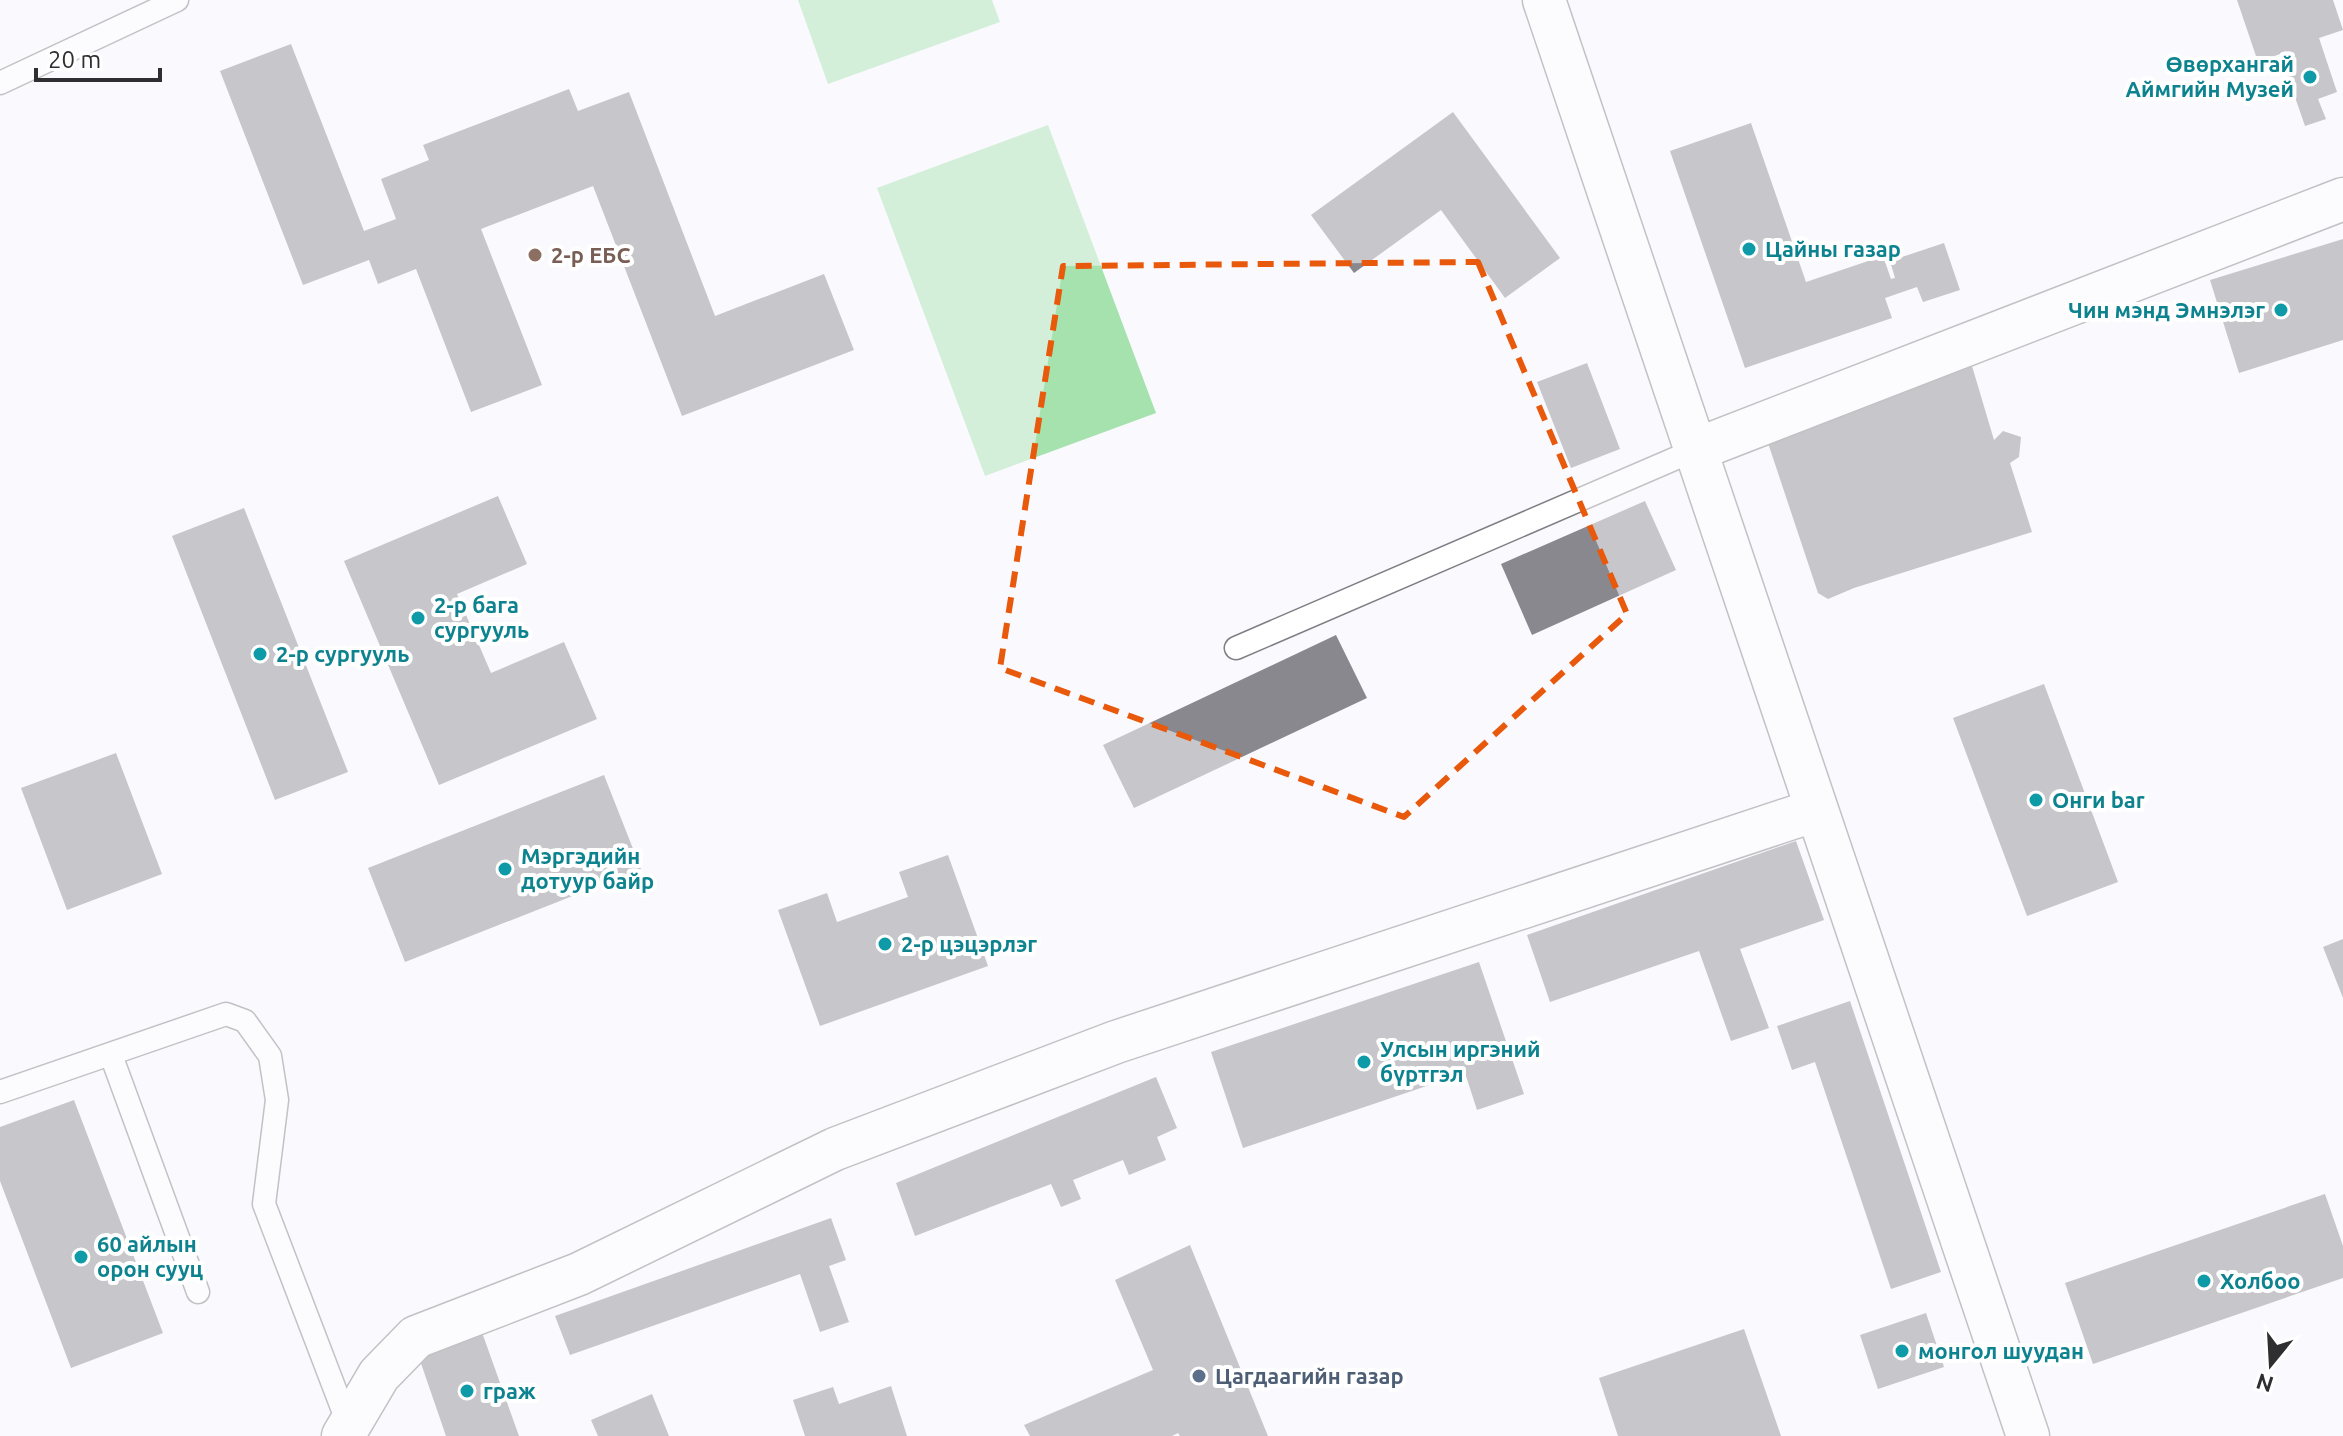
<svg xmlns="http://www.w3.org/2000/svg" width="2343" height="1436" font-family="Ubuntu,sans-serif">
	<style>
		.pitch { fill: #a5e2ad }
		.building { fill: #89888e }
		.lines { fill: none; stroke-linecap: round; stroke-linejoin: round }
		.lane-casing { stroke: #7f7e84; stroke-width: 25 }
		.street-casing { stroke: #7f7e84; stroke-width: 45 }
		.lane { stroke: #fff; stroke-width: 22 }
		.street { stroke: #fff; stroke-width: 42 }
		.marked { fill: none; stroke: #e8590c; stroke-width: 6; stroke-dasharray: 16 10; stroke-linejoin: round }
		.culture-dot { fill: #0f9aa8; stroke: #fff; stroke-width: 3 }
		.education-dot { fill: #8d6e63; stroke: #fff; stroke-width: 3 }
		.service-dot { fill: #5c6f8a; stroke: #fff; stroke-width: 3 }
		.labels { text-anchor: middle; stroke-width: 8; stroke-linejoin: round; paint-order: stroke }
		.culture-label { font-size: 22px; font-weight: bold; fill: #0d838f; stroke: #fff; text-anchor: start }
		.education-label { font-size: 22px; font-weight: bold; fill: #785e54; stroke: #fff; text-anchor: start }
		.service-label { font-size: 22px; font-weight: bold; fill: #4e5e75; stroke: #fff; text-anchor: start }
	</style>
	<rect width="100%" height="100%" fill="#faf9fe"/>
	<path class="pitch" d="M798,0H992L1000,22L828,84Z
		M1048,125L1156,413L985,476L877,188Z"/>
	<path class="building" d="M2237,0H2333L2343,30L2319,38L2337,92L2318,99L2326,119L2305,126L2280,54L2258,62Z
		M291,44L364,231L396,219L381,179L429,160L423,145L569,89L578,111L629,92L715,316L824,274L854,350L682,416L593,186L481,229L542,385L471,412L416,269L378,284L369,260L303,285L220,71Z
		M1453,112L1560,258L1505,298L1441,210L1354,273L1311,215Z
		M1751,123L1806,282L1883,256L1891,279L1895,278L1890,261L1944,243L1960,290L1923,302L1917,287L1885,298L1892,318L1745,368L1670,151Z
		M2343,239V340L2239,373L2210,280Z
		M1587,363L1620,449L1571,468L1537,382Z
		M1972,366L1994,440L2003,431L2021,437L2019,457L2010,463L2032,532L1854,588L1828,599L1818,593L1766,437Z
		M498,496L527,564L457,594L491,673L564,642L597,719L439,785L344,561Z
		M1645,501L1676,570L1532,635L1501,564Z
		M244,508L348,772L275,800L172,536Z
		M1336,635L1367,698L1134,808L1103,745Z
		M2044,684L2118,882L2027,916L1953,718Z
		M116,753L162,874L67,910L21,788Z
		M604,775L641,869L405,962L368,868Z
		M1796,841L1824,920L1740,949L1769,1028L1731,1041L1699,951L1550,1002L1527,935Z
		M948,855L988,966L820,1026L778,910L827,893L837,922L908,897L899,872Z
		M2343,939V998L2323,947Z
		M1479,962L1524,1094L1477,1110L1465,1073L1243,1148L1211,1052Z
		M1850,1001L1941,1272L1891,1289L1815,1062L1792,1070L1777,1026Z
		M1156,1077L1177,1128L1157,1137L1166,1160L1129,1175L1123,1160L1073,1180L1081,1199L1061,1207L1051,1184L915,1236L896,1183Z
		M74,1100L163,1333L71,1368L0,1181V1127Z
		M2325,1194L2343,1246V1278L2093,1364L2065,1283Z
		M831,1218L846,1260L829,1266L849,1322L820,1332L800,1274L570,1355L555,1316Z
		M1190,1245L1268,1436H1180L1178,1433L1172,1436H1030L1024,1425L1153,1370L1115,1280Z
		M1926,1313L1944,1367L1878,1389L1860,1335Z
		M479,1324L519,1436H446L415,1346Z
		M1744,1329L1781,1436H1618L1599,1378Z
		M891,1386L907,1436H805L793,1400L833,1387L839,1404Z
		M652,1394L669,1436H598L591,1420Z"/>
	<g class="lines">
		<defs>
			<path id="lane" d="M0,83L177,0
				M1236,648L1695,450
				M111,1055L198,1292
				M0,1092L226,1014L245,1021L270,1056L277,1100L264,1204L349,1426"/>
			<path id="street" d="M1544,0L2028,1436
				M1695,450L2343,199
				M343,1436L379,1375L416,1337L579,1274L835,1149L1116,1042L1816,810"/>
		</defs>
		<use href="#lane" class="lane-casing"/>
		<use href="#street" class="street-casing"/>
		<use href="#lane" class="lane"/>
		<use href="#street" class="street"/>
	</g>
	<path d="M0 0H2343V1436H0ZM1478,262L1627,614L1404,817L1000,668L1063,266Z" fill="#faf9fe" fill-opacity=".55" fill-rule="evenodd"/>
	<path class="marked" d="M1478,262L1627,614L1404,817L1000,668L1063,266Z"/>
	<g class="culture-dot">
		<circle cx="2310" cy="77" r="8"/>
		<circle cx="1749" cy="249" r="8"/>
		<circle cx="2281" cy="310" r="8"/>
		<circle cx="418" cy="618" r="8"/>
		<circle cx="260" cy="654" r="8"/>
		<circle cx="2036" cy="800" r="8"/>
		<circle cx="505" cy="869" r="8"/>
		<circle cx="885" cy="944" r="8"/>
		<circle cx="1364" cy="1062" r="8"/>
		<circle cx="81" cy="1257" r="8"/>
		<circle cx="2204" cy="1281" r="8"/>
		<circle cx="1902" cy="1351" r="8"/>
		<circle cx="467" cy="1391" r="8"/>
	</g>
	<circle class="education-dot" cx="535" cy="255" r="8"/>
	<circle class="service-dot" cx="1199" cy="1376" r="8"/>
	<g class="labels">
		<g class="culture-label">
			<text x="2294" y="72" text-anchor="end">Өвөрхангай<tspan x="2294" dy="25">Аймгийн Музей</tspan></text>
			<text x="1765" y="257">Цайны газар</text>
			<text x="2265" y="318" text-anchor="end">Чин мэнд Эмнэлэг</text>
			<text x="434" y="613">2-р бага<tspan x="434" dy="25">сургууль</tspan></text>
			<text x="276" y="662">2-р сургууль</text>
			<text x="2052" y="808">Онги bar</text>
			<text x="521" y="864">Мэргэдийн<tspan x="521" dy="25">дотуур байр</tspan></text>
			<text x="901" y="952">2-р цэцэрлэг</text>
			<text x="1380" y="1057">Улсын иргэний<tspan x="1380" dy="25">бүртгэл</tspan></text>
			<text x="97" y="1252">60 айлын<tspan x="97" dy="25">орон сууц</tspan></text>
			<text x="2220" y="1289">Холбоо</text>
			<text x="1918" y="1359">монгол шуудан</text>
			<text x="483" y="1399">граж</text>
		</g>
		<g class="education-label">
			<text x="551" y="263">2-р ЕБС</text>
		</g>
		<g class="service-label">
			<text x="1215" y="1384">Цагдаагийн газар</text>
		</g>
	</g>
	<g transform="translate(2271 1364) rotate(198)" stroke="#ffffff" stroke-width="6" paint-order="stroke">
	<path d="M0-6L14 30L0 20L-14 30Z" fill="#2f2f31"/>
	<text y="-12" font-size="22" font-weight="bold" text-anchor="middle" fill="#2f2f31">N</text>
	</g>
	<path d="M36 68v12h124v-12" fill="none" stroke="#2f2f31" stroke-width="4"/>
	<text x="48" y="68" font-size="24" fill="#2f2f31" stroke="#ffffff" stroke-width="6" paint-order="stroke">20 m</text>
</svg>
